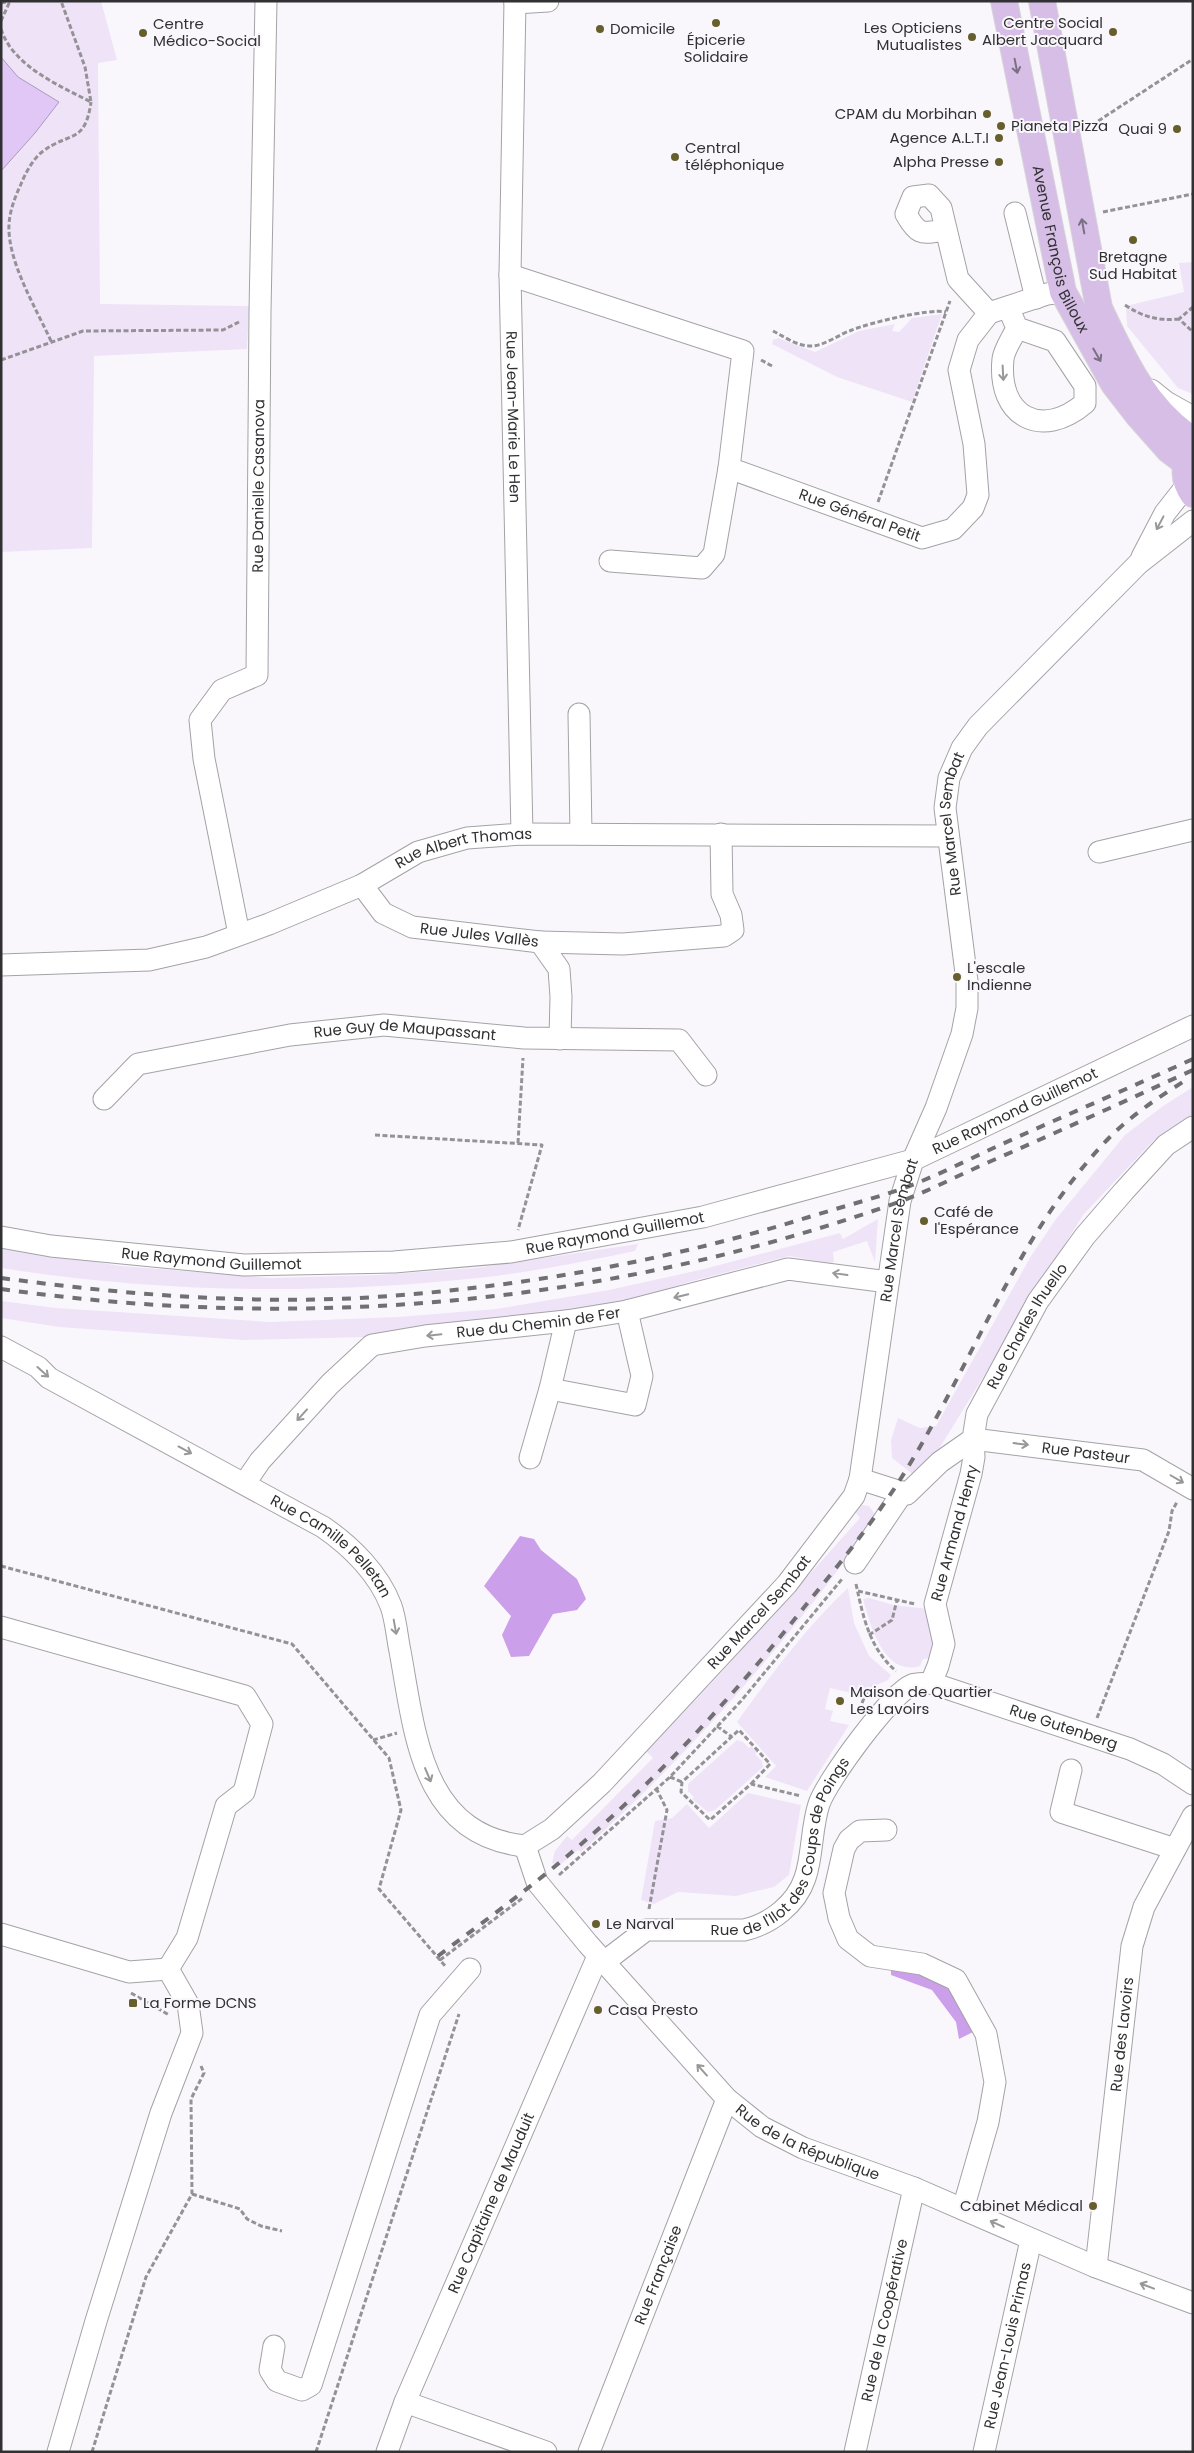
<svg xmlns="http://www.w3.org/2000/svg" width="1194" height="2453" font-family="Poppins,sans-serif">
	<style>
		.green { fill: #efe3f8 }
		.forest { fill: #cb9fea }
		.water { fill: #e1c7f5; stroke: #ac9aba }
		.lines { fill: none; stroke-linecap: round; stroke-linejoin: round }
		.minor-casing { stroke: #a4a2a6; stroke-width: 23 }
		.major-casing { stroke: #d6d6d6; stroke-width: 28 }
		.path { stroke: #949296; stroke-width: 3; stroke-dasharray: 5 2.5; stroke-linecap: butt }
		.minor { stroke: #fff; stroke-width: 21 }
		.major { stroke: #d6bee7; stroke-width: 26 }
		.rail { stroke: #706f72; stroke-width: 4; stroke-dasharray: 9 9; stroke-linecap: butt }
		.oneway { stroke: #7b7083 }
		.oneway2 { stroke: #989898 }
		.poi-dot { fill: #665e2b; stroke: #faf7fc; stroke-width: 2 }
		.labels { text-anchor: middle; stroke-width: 4; stroke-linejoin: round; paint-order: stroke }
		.poi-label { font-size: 15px; fill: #313032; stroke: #faf7fc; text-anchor: start }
		.street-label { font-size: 15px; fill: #313032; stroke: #faf7fc }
	</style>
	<rect width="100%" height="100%" fill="#faf7fc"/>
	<path class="green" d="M1,1H101L117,60L98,63L100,304L249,306L247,349L94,356L92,548L1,552Z
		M1193,262V394L1178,388L1127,326L1126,306L1184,292L1179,263Z
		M942,314L912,402L837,377L772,344L773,340L778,338L815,352L859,331L895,324L892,331L899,332L912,318Z
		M1193,1087V1114L1154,1140L1083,1215L939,1449L914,1475L892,1458L891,1440L898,1418L920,1428L936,1426L1031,1256L1056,1219L1125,1135L1163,1106Z
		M878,1219L875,1262L867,1241L833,1252L834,1262L828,1263L789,1256L685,1283L646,1298L558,1313L367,1337L243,1340L59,1327L1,1318V1301L56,1308L270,1322L398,1317L496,1309L609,1290L704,1269L840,1233L843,1239Z
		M638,1244L635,1251C583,1262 531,1272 478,1278C320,1295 158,1293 1,1268V1247L121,1266L271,1278L378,1275L476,1268Z
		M862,1505L869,1506L877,1517C789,1640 694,1750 581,1852L578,1850L559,1866L552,1863L555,1851L567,1836L572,1840L653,1758L646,1751L720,1674L860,1518L856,1513Z
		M848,1588L854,1623L869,1656L891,1675L888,1680L856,1694L830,1688L825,1709L833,1711L830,1721L849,1725L807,1791L765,1777L776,1766L737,1722C770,1676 806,1627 848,1588Z
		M869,1598L894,1605L928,1609L935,1633L932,1658L923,1659L920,1666C884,1677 870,1625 863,1599Z
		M737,1740L743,1742L749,1748L751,1746L758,1752L755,1754L762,1761L763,1767L715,1810L708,1812L692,1799L694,1797L688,1791V1784Z
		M748,1793L801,1805L789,1875L774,1887L736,1896L678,1892L654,1904L641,1900L655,1821L672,1818L687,1804L709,1828Z"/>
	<path class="forest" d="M520,1536L534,1539L541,1550L577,1579L586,1599L577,1610L553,1614L529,1656L511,1657L502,1635L511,1616L484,1586Z
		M891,1964L949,1984L977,2030L959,2039L956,2022L932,1990L891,1975Z"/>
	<path class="water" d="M1,57L18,77L59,102L35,133L1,171Z"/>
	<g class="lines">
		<defs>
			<g id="minor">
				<path id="s1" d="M515,1L510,275L522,834"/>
				<path d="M515,3L548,1"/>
				<path d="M1015,213L1036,298"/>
				<path d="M946,230C922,233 919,237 906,214L913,197L929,195L941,208L958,279L989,313"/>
				<path id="s2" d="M510,275L743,351L729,468L922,538L953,529L973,508L978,495L974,444L959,370L968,340L989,313L1047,294L1063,292"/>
				<path d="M1008,307L1017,328L1055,341L1085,386V403C1042,440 997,417 1003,359C1004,349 1013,337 1017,328"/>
				<path d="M1151,390L1166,402L1193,417"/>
				<path d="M1142,557L1165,513L1187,485"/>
				<path d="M610,561L702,568L714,554L729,468"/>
				<path d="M579,714L581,834"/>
				<path d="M1099,852L1193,830"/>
				<path id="s3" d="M362,885L383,913L412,927L540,942L559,969L561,997L560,1039"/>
				<path id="s4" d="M239,934L204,759L200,720L222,690L257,675L260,312L266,1"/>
				<path d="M540,942L623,944L724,936L733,930L731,915L722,894L721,834"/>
				<path id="s5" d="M1,965L149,960L206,947L269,924L362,885L418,852L467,838L522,834L947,836"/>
				<path id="s6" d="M104,1099L138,1064L290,1035L384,1025L524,1038L679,1040L706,1075"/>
				<path id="s7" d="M1,1237L51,1246L244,1265L394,1262L511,1252L703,1217L913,1160L1193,1026"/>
				<path d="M566,1321L550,1389L635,1405L642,1376L627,1311"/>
				<path id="s8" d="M1,1347L38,1367L49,1378L323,1527C351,1546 379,1574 391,1606C396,1620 397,1637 400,1651C415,1733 421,1835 525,1846"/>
				<path d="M530,1458L550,1389"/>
				<path id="s9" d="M860,1479L907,1494L940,1462L973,1439L977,1414L1038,1301L1085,1236L1124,1191L1166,1145L1193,1127"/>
				<path id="s10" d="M245,1483L260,1461L330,1384L372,1345L425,1336L566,1321L627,1311L788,1269L888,1282"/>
				<path d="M855,1563L903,1492"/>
				<path d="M1,1627L245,1696L262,1724L244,1792L226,1806L187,1938L168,1969"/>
				<path id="s11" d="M931,1683L938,1666L944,1644L935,1604L971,1474L974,1457L973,1439L1143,1460L1193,1489"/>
				<path d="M1071,1770L1061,1812L1175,1849"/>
				<path d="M886,1830L860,1831L849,1840L844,1849L834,1893L839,1918L848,1939L870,1956L922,1964L956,1980L986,2034L995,2082L988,2122L963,2209"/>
				<path id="s12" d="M525,1846L552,1829L602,1783L787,1584L854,1496L860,1479L900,1201L913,1160L936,1108L962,1034L967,1008V981L945,808L949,778L962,748L978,726L1138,564L1193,521"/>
				<path id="s13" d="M525,1846L537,1882L588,1944L727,2099L762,2127L803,2148L914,2188L1096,2267L1193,2303"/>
				<path d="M1,1934L129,1972L168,1969"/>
				<path id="s14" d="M604,1962L646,1930H744C770,1924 796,1905 805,1878C813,1855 811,1828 819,1804C826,1782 891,1693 912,1685C917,1683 925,1684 931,1683L1130,1749L1163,1764L1193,1784"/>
				<path id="s15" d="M1096,2267L1132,1946L1144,1907L1193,1816"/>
				<path d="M274,2346L270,2370L277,2381L302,2390L311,2385L430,2015L470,1969"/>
				<path d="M405,2402L546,2452"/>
				<path d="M58,2452L96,2321L161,2113L192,2033L188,2004L168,1969"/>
				<path id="s16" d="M387,2452L405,2402L598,1956"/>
				<path id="s17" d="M589,2452L727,2099"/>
				<path id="s18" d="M855,2452L914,2188"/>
				<path id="s19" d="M984,2452L1031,2240"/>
			</g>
			<g id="major">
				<path id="s20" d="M1004,1L1063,292L1114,384L1138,415L1169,450L1186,463"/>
				<path d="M1042,1L1099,308C1122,357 1145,409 1193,440"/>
				<path d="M1193,452C1182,465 1184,481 1193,494"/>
			</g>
		</defs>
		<use href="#minor" class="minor-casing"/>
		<use href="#major" class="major-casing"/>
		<path class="path" d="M1,3L10,1
			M1,21L10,1
			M1,29C13,66 58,85 91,102L85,67L61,1
			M1092,125L1193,59
			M1103,212L1193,194
			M1125,305C1143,317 1158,321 1179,319
			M1193,307L1179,319L1193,332
			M773,331C785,337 798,347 813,346C825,345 840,334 852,330C869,323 930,308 946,312
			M51,341C36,308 7,261 9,224C10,210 15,197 21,184C25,174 33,159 42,152C69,131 85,145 91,102
			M1,360L83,331L223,330L239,322
			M761,360L772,366
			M878,502L950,301
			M375,1135L542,1145L518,1230
			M518,1143L523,1058
			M1,1566L292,1644L389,1758L401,1810L379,1889L446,1967
			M856,1584C863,1616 869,1648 896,1671
			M858,1591L915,1604
			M869,1635L892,1620L897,1600
			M862,1703L866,1693L873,1689
			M1097,1718L1169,1531L1172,1511L1177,1502
			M717,1726L732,1737
			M373,1740L397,1733
			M670,1777L682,1782
			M751,1784L770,1764L739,1730L682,1782L681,1792L710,1820L751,1784L801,1796
			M559,1875L670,1777L741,1701L842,1579
			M649,1909L667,1810L657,1790
			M440,1960L524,1897
			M131,1993L169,2015
			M192,2194L240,2209L247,2219L261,2226L282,2231
			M92,2452L146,2277L192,2194L191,2099L204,2073L201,2066
			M316,2452L459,2014"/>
		<use href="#minor" class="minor"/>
		<use href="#major" class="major"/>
		<path class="rail" d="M1,1278C120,1294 240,1304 359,1298C513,1289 663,1262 809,1217C841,1207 873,1199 904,1188C937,1176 969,1159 1000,1145C1064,1116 1129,1088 1193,1059
			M1,1289C306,1332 608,1305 899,1202C929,1191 959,1175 989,1162C1058,1132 1125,1101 1193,1070
			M438,1956C483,1922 529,1889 572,1852C660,1777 738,1691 809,1601C839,1565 868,1528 894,1489C968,1377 1013,1238 1107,1140C1130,1116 1159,1097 1186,1080"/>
	</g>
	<defs><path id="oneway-shaft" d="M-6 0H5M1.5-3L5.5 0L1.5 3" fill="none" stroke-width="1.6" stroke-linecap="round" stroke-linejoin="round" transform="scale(1.25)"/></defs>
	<g class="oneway">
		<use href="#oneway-shaft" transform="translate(1016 66) rotate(79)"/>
		<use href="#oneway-shaft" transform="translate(1083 226) rotate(-100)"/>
		<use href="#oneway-shaft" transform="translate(1097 355) rotate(60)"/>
	</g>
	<g class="oneway2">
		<use href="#oneway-shaft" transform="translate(1003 373) rotate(87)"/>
		<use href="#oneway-shaft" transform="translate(1160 523) rotate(118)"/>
		<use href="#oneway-shaft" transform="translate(840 1274) rotate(-172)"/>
		<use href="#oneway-shaft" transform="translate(681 1296) rotate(166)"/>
		<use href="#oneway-shaft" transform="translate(434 1335) rotate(174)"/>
		<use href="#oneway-shaft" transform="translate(43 1372) rotate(42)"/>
		<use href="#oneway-shaft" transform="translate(302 1415) rotate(132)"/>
		<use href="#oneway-shaft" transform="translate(1021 1444) rotate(7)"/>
		<use href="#oneway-shaft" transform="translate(185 1450) rotate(28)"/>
		<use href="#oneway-shaft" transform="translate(1177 1479) rotate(30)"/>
		<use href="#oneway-shaft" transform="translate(395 1627) rotate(80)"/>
		<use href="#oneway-shaft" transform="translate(428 1775) rotate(67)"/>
		<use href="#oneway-shaft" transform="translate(702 2070) rotate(-132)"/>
		<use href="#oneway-shaft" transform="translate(997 2224) rotate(-156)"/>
		<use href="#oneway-shaft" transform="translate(1147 2286) rotate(-159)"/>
	</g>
	<g class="poi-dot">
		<circle cx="716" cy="23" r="5"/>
		<circle cx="600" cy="29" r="5"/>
		<circle cx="1113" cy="32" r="5"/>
		<circle cx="143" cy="33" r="5"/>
		<circle cx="972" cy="37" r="5"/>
		<circle cx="987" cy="114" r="5"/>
		<circle cx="1001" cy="126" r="5"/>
		<circle cx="1177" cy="129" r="5"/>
		<circle cx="999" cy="138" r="5"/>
		<circle cx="675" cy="157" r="5"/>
		<circle cx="999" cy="162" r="5"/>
		<circle cx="1133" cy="240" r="5"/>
		<circle cx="957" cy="977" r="5"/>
		<circle cx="924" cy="1221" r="5"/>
		<circle cx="840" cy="1701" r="5"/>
		<circle cx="596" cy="1924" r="5"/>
		<rect x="128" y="1998" width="10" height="10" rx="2.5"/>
		<circle cx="598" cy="2010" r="5"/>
		<circle cx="1093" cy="2206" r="5"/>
	</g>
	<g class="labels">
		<g class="poi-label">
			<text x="1103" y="28" text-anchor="end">Centre Social<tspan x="1103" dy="17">Albert Jacquard</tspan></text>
			<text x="153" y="29">Centre<tspan x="153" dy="17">Médico-Social</tspan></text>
			<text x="962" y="33" text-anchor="end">Les Opticiens<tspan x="962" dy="17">Mutualistes</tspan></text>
			<text x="610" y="34">Domicile</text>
			<text x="716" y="45" text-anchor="middle">Épicerie<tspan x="716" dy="17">Solidaire</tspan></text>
			<text x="977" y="119" text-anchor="end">CPAM du Morbihan</text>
			<text x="1011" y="131">Pianeta Pizza</text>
			<text x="1167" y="134" text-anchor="end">Quai 9</text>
			<text x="989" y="143" text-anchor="end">Agence A.L.T.I</text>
			<text x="685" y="153">Central<tspan x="685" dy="17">téléphonique</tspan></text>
			<text x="989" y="167" text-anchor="end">Alpha Presse</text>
			<text x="1133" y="262" text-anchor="middle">Bretagne<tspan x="1133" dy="17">Sud Habitat</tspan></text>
			<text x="967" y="973">L'escale<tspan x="967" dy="17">Indienne</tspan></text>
			<text x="934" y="1217">Café de<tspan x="934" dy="17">l'Espérance</tspan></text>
			<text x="850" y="1697">Maison de Quartier<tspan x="850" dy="17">Les Lavoirs</tspan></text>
			<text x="606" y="1929">Le Narval</text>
			<text x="143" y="2008">La Forme DCNS</text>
			<text x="608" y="2015">Casa Presto</text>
			<text x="1083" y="2211" text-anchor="end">Cabinet Médical</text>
		</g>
		<g class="street-label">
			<text dy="5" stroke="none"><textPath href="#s20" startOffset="255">Avenue François Billoux</textPath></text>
			<text dy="5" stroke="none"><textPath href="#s1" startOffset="416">Rue Jean-Marie Le Hen</textPath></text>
			<text dy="5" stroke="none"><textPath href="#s4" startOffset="482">Rue Danielle Casanova</textPath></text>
			<text dy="5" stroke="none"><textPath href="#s2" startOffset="502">Rue Général Petit</textPath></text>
			<text dy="5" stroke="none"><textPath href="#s12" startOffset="1172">Rue Marcel Sembat</textPath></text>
			<text dy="5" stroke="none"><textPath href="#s5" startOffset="485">Rue Albert Thomas</textPath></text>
			<text dy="5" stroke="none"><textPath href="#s3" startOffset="135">Rue Jules Vallès</textPath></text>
			<text dy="5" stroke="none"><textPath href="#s6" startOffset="319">Rue Guy de Maupassant</textPath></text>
			<text dy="5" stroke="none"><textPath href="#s7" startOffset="1038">Rue Raymond Guillemot</textPath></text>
			<text dy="5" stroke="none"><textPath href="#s12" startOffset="752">Rue Marcel Sembat</textPath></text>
			<text dy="5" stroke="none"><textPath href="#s7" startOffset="618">Rue Raymond Guillemot</textPath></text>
			<text dy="5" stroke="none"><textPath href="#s7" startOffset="212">Rue Raymond Guillemot</textPath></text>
			<text dy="5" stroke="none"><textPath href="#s10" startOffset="356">Rue du Chemin de Fer</textPath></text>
			<text dy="5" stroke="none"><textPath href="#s9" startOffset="262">Rue Charles Ihuello</textPath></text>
			<text dy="5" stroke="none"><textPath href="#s11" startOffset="366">Rue Pasteur</textPath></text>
			<text dy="5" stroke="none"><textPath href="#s11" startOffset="156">Rue Armand Henry</textPath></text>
			<text dy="5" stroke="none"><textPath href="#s8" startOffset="388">Rue Camille Pelletan</textPath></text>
			<text dy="5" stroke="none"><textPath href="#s12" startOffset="332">Rue Marcel Sembat</textPath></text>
			<text dy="5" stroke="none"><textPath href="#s14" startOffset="621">Rue Gutenberg</textPath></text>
			<text dy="5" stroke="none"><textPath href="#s14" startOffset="240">Rue de l'Ilot des Coups de Poings</textPath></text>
			<text dy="5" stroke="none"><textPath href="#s15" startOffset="234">Rue des Lavoirs</textPath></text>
			<text dy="5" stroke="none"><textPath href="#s13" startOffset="419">Rue de la République</textPath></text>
			<text dy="5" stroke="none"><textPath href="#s16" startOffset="270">Rue Capitaine de Mauduit</textPath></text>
			<text dy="5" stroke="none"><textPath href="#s17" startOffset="190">Rue Française</textPath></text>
			<text dy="5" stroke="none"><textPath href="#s18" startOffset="135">Rue de la Coopérative</textPath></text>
			<text dy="5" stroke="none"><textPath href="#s19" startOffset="109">Rue Jean-Louis Primas</textPath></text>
		</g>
	</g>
	<rect width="1194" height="2453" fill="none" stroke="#313032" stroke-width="5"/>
</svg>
